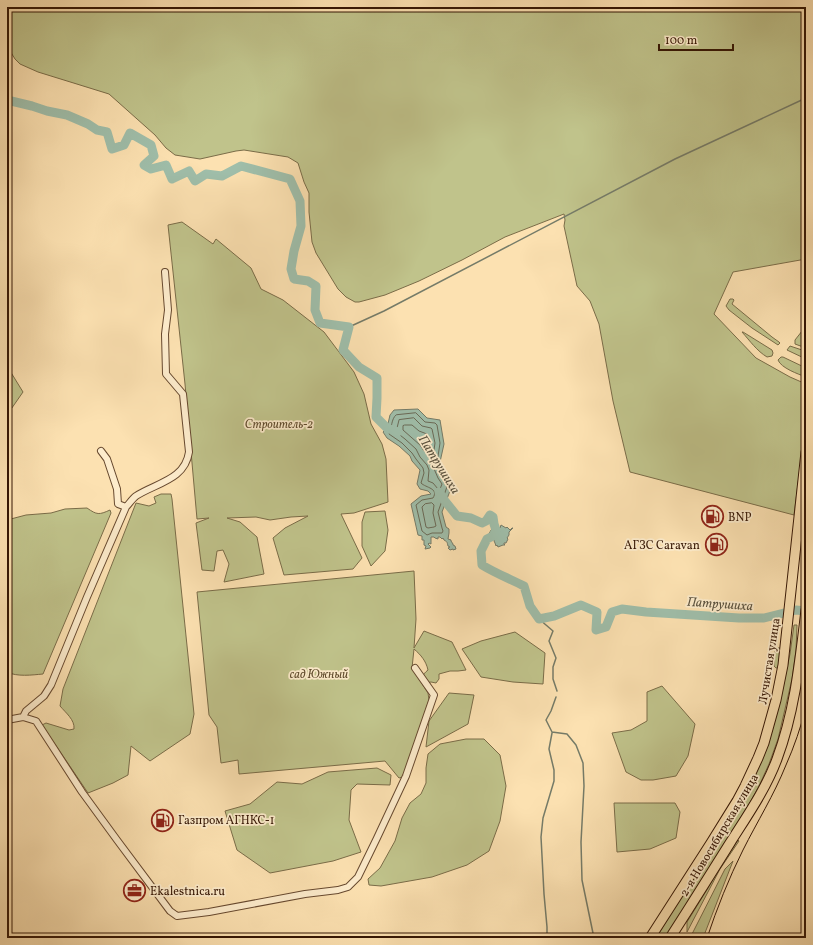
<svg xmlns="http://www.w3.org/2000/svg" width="813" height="945" font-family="Vollkorn,serif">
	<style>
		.green { fill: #c0c38b; stroke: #7a6c48 }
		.water { fill: #9fbeaa; stroke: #757b68 }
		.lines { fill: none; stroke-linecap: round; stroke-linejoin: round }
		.shore { stroke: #6a6a57; stroke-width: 1 }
		.stream { stroke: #757b68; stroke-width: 1.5 }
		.river { stroke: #9fbeaa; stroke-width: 9 }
		.street-casing { stroke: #67492f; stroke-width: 8 }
		.primary-casing { stroke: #351604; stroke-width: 11 }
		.street { stroke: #fdeccc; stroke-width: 6 }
		.primary { stroke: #fce1b1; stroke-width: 9 }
		.tram { stroke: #351604; stroke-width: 1 }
		.labels { text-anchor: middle; stroke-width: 3.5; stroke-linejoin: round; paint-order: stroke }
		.park-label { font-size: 12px; font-style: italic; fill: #5f4a2c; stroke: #fdeccc }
		.poi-label { font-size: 12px; fill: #351604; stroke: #fdeccc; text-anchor: start }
		.street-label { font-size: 12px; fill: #351604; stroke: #fdeccc }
		.water-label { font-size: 13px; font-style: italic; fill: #5a513e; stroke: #fdeccc }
	</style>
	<rect width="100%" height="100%" fill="#fce1b1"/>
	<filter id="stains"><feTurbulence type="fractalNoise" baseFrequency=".005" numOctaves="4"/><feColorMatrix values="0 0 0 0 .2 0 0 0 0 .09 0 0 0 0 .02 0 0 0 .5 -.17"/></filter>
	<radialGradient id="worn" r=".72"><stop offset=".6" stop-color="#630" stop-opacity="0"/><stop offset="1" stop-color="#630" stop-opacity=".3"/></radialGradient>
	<path class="green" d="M10,7H806V259L733,272L714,314L756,358L790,377L806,384V421L794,515L630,472L613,401L599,324L590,301L577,286L564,226L565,220L564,214L505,237L462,260L419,281L385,295L359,302H355L346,297L338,289L316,253L312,242L309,212V193L304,182L298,163L288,157L244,150L236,151L200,159L175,155L166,148L155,135L109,94L80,85L38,72L20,64L15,59L7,46V12Z
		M182,222L213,244L216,239L251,268L261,289L283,300L324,332L354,372L364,394L371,424L382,444L386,459L388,502L354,513L341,514L362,558L353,569L284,575L273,538L285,528L308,516L291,517L270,520L256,517L227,518L240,522L257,537L264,574L224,582L229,564L223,550L217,551L214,571L202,570L196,523L209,518L197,519L185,384L168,225Z
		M730,299H733L734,300L732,304L772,337L779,342L780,343L778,345L775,343L752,328L729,310L726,306Z
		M806,326V348L795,344V340Z
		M742,332H743L772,350L773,353L772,356L767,357C757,351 750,341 742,332Z
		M790,346L805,351L804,357L806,358V359L787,350Z
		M781,357H783L806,368V377C798,374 781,368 778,360Z
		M7,366L23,392L7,415Z
		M161,494H171L172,499L194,714L190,734L150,761L131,746L128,775L113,783L88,793L42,725L46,723L69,730L74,729C75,720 66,713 60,706L63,689L136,503L149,506L156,503L154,497Z
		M87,508C97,515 99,515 110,510L111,513L43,674C32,675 17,677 7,672V520L26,515L51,513L65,509Z
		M385,511L388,530L385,551L371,566L362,546V522L365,512Z
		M414,571L416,619L414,648L424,631L452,642L466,670L458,671H450L439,674V679L436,683L431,682L426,683C422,676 422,675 428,670C426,661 421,655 414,649L412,668L428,693L429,700L403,777L399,778L385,761L239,774L238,760L221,763L217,727L209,715L197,592Z
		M783,623H785L780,666L778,668H776L774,666L775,651L778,648H781Z
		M794,625H797L796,650L792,679L778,739L769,764L759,786L746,810L665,938H656L741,799L772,731L776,716L783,686L790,654Z
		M515,632L545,653L543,684L513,682L481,677L462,649L481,641Z
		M662,686L695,724L688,756L676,776L653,780H641L626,772L612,733L631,730L647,721V692Z
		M449,693L474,695L468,724L426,747L429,721Z
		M466,739H484L500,755L506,786L500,821L489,851L467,865L432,877L381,886L369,885L368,879L380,868L395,841L402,818L410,803L421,794L426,783V768L428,754L440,744Z
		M377,768L391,775L390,785L357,784L351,790L349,820L361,852L333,861L270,873L237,850L225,811L250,804L277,782L302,784L328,772Z
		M614,803H675L680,812L676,838L650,849L617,852Z
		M738,840L739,841L720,869L687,932V922L708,888L715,874Z
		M733,861L703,938H690L725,869Z"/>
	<path class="water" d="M418,409L427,418L440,420L444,444L440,462L446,474L453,483L442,512L446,527L449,529V533L448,539L451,540V541L453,544V545L455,546L456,549L453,550V549L450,550L448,548L450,547L448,546C447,543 448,542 444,540L443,538L442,539L440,537H438V539L435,538L434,537H431V544L429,543L428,544L431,547L430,548L425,549L426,546L424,545V540H422V536L418,535L411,504L421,496L431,494L428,491L420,489L417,484L420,470L412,461L410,456L399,446L387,438L383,432L387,428L390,415L394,410Z
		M496,523L497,527L500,528L501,525L506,528L507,527L510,530L512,528H513L509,532V535L507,538L508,539L506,543H504V544L505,545H503L498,547L497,545L496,546L495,543L494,541L495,537L493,536L494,533L492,532L490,535L489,534L491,530L495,526L494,524Z"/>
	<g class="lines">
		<path class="shore" d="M416,413L425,422L435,423L437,425L440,443L437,463L443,476L448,484L438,512L442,528L443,531L442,533H432L427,535L422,531L416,505L422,500L433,498C439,488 426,488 421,483L424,473L423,468L416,459L412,453L402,443L389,434C392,428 391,419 396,415Z
			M414,418L422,426L431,428L432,429L435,443L432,464L438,478L442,484L440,489H438L433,483L428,481L429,470L427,465L420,457L416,449L405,439L396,432L399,420Z
			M405,425H412L419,431L427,434L429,443L427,451H424L420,445L403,430V426Z
			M432,503L434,505L433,513L436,526L434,527L428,528L426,527L422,507L425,504Z"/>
		<path class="stream" d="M349,327L384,311L675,159L806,98
			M539,619L553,631L549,641L556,658L553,667V679L557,691
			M556,697L551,711L546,720L552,732L567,734L576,745L583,763L584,786L581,842L582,880L594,938
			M547,938V927L544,894L541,837L543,818L554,781V770L549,749L552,733"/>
		<path class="river" d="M7,100L32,106L47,111L67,115L88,124L97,130L107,132L112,149L124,145L130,133L151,145L154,156L144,165L151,169L166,165L172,179L189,171L195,181L206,174L222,176L241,166L290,179L300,201L301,226L294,251L291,269L294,279L308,281L316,286L315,310L320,323L349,327L343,350L359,367L377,378V398L376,417L387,428L398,432
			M439,492L445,501L457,516L471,518L482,523L486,521L490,515L493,517L494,524L496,530L493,536L487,539L481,551L482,565C495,573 510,579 524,586L530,606L539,619L554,616L581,605L597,612L596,630L606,627L612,612L622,609L646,612L739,618H764L796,610L806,611"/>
		<defs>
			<path id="street" d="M101,451L107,459L117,489L118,504L126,507
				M23,717L26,711L44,696L51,685L87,597L126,507C129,504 132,499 136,496C156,483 185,480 189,452L183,394L166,374L165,334L168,310L165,272
				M7,720L23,717L36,721L82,792L117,840L170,911L177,916L209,912L305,894L338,890L348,887L358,877L377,838L406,776L434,695L415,668"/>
			<path id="primary" d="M650,938L711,843L737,801L745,786L758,758L764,743L776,700L783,665L806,452
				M670,938C690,907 710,875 730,843C747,816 766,789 777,759C795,711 800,660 806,610"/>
		</defs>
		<use href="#street" class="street-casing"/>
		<use href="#primary" class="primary-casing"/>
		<use href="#street" class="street"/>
		<use href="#primary" class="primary"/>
		<path class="tram" d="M707,938C717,908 729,878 743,850C757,822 774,795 786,765C794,747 801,727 806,707"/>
	</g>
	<defs>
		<symbol id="fuel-ring" viewBox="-11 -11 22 22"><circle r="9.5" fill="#fdeccc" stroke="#8f2418" stroke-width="1.5"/><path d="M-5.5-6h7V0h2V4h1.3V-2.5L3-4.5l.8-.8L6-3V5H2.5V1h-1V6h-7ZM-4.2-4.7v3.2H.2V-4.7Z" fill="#8f2418"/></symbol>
		<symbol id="office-ring" viewBox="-11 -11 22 22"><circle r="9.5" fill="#fdeccc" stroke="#8f2418" stroke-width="1.5"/><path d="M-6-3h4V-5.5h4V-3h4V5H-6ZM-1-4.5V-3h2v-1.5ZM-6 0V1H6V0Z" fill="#8f2418"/></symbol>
	</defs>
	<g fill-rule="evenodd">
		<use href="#fuel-ring" x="700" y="504" width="25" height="25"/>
		<use href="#fuel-ring" x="704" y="532" width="25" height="25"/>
		<use href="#fuel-ring" x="150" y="808" width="25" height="25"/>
		<use href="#office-ring" x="122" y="878" width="25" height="25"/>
	</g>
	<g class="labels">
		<g class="park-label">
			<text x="279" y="428">Строитель-2</text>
			<text x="319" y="678">сад Южный</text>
		</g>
		<g class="poi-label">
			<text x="728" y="521">BNP</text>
			<text x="700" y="549" text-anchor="end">АГЗС Caravan</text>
			<text x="178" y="824">Газпром АГНКС-1</text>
			<text x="150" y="895">Ekalestnica.ru</text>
		</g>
		<g class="street-label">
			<text transform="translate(769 661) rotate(-81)" y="4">Лучистая улица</text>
			<text transform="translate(719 835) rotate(-59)" y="4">2-я Новосибирская улица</text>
		</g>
		<g class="water-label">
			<text transform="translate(440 464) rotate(58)" y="5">Патрушиха</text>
			<text transform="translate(720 603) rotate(4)" y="5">Патрушиха</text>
		</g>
	</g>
	<rect width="813" height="945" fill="none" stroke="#fce1b1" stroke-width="24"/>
	<rect x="8" y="8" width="797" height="929" fill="none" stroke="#351604" stroke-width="2"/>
	<rect x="12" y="12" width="789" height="921" fill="none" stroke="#351604"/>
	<path d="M659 44v6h74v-6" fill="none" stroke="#351604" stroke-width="2"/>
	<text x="665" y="44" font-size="12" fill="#351604" stroke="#fdeccc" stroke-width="3" paint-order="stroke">100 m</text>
	<rect width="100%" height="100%" filter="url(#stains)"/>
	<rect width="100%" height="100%" fill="url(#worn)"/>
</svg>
